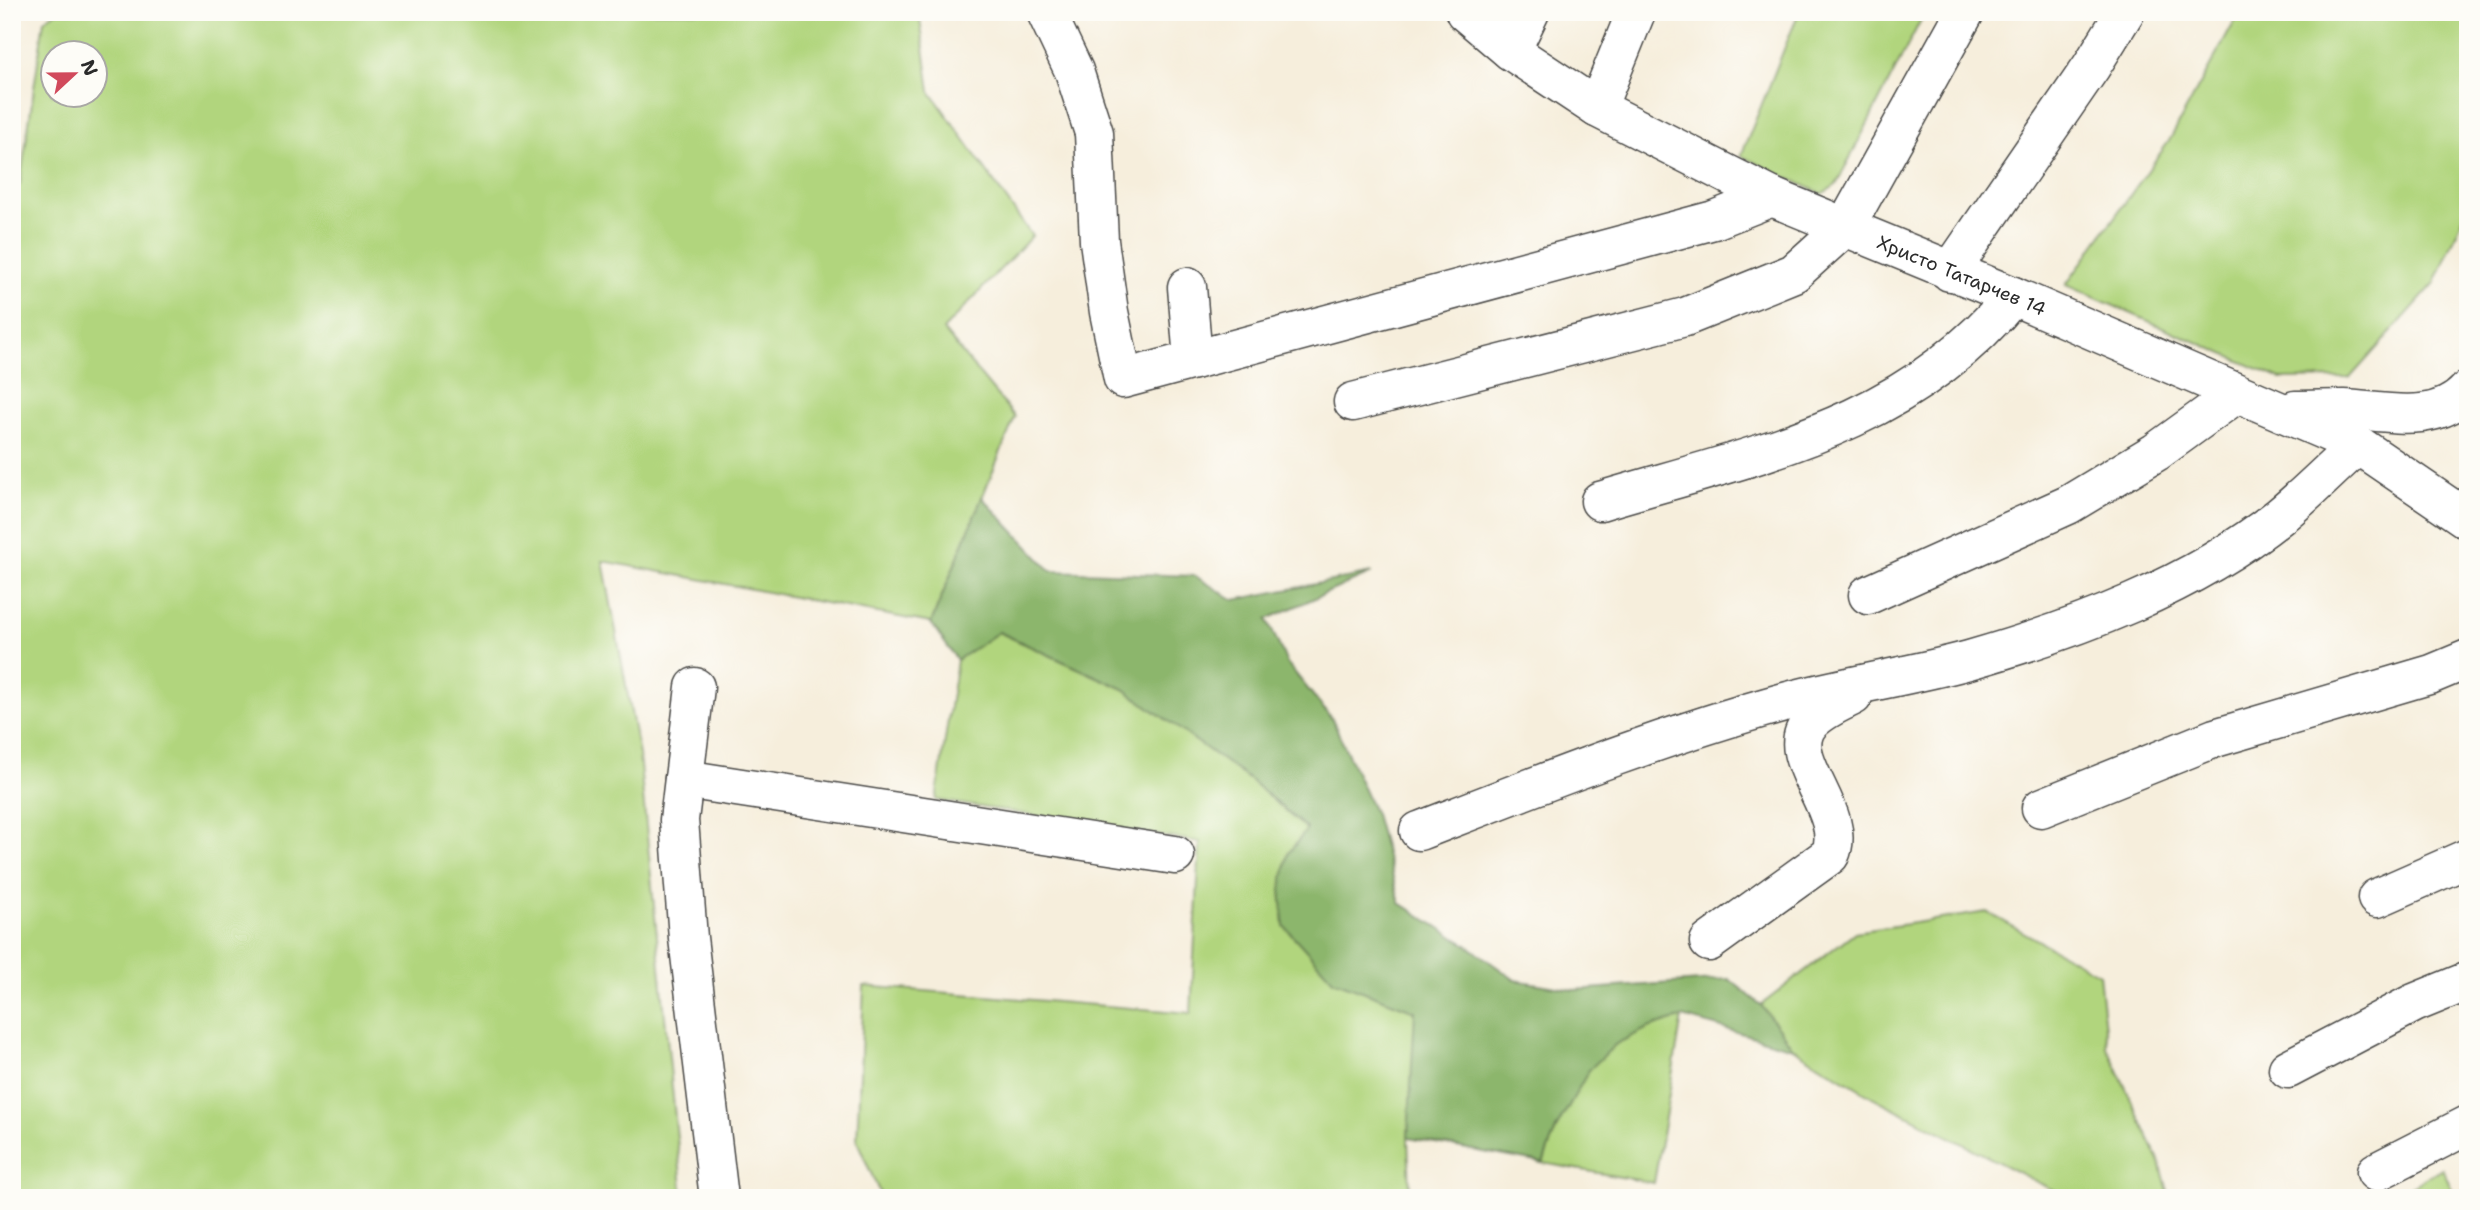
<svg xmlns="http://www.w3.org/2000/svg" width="2480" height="1210" font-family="'Shantell Sans',sans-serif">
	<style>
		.green { fill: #b1d57d; stroke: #6e8054; stroke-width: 2; fill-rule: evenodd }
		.forest { fill: #8cb66c; stroke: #5c704c; stroke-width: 2 }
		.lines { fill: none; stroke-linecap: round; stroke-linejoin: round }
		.minor-casing { stroke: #494846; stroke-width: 41 }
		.minor { stroke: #fff; stroke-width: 38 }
		.labels { text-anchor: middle; stroke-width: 7; stroke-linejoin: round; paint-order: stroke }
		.street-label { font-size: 19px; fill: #2b2b2b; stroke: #fdfcf7 }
	</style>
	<rect width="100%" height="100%" fill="#fdfcf7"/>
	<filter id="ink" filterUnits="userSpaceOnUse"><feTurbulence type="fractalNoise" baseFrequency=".0143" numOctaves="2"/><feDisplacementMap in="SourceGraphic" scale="14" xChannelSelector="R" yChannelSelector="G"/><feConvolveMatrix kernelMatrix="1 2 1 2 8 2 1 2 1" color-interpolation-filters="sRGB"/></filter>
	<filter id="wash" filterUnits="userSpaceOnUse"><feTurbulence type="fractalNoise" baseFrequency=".00686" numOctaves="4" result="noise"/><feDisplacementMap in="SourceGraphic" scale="28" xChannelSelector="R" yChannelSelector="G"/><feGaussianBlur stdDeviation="1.57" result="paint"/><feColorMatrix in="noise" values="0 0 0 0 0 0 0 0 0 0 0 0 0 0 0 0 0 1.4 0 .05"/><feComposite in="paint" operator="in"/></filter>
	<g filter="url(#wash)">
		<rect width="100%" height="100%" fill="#f6eedc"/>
		<path class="green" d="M56,12H277L282,15L285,12H919L930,91L1032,236L943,330L1015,417L931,623L603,561L639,755L683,1198H12V195L20,184L44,20ZM94,52V94H52V52Z
			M1799,12H1925L1836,185L1822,194L1741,156Z
			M2240,12H2468V207L2435,283L2350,378L2281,379L2066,285L2169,141Z
			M998,632L1124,689L1250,780L1307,830L1288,854L1333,980L1416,1011L1408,1138L1410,1193L1378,1198H882L857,1141L864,986L1191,1013L1200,842L936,800L957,660Z
			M1987,912L2099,974L2107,1047L2160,1163L2170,1198H2068L1874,1098L1793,1048L1761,1005L1855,932Z
			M1682,1017L1654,1183L1543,1163C1559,1121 1578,1069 1617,1043C1636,1030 1660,1024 1682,1017Z
			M2442,1168L2456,1198H2392Z"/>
		<path class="forest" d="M982,497L1051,571L1195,576L1234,600L1372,573L1267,619L1287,663L1332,719L1375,814L1400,903L1467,945L1515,980L1574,990L1729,979L1761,1005L1793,1048L1683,1017L1648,1028L1616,1044L1589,1070L1556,1129L1543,1163L1408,1138L1415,1011L1333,980L1284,926L1281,889L1288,854L1307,829L1250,780L1124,689L999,632L957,660L931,623Z"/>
	</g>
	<g filter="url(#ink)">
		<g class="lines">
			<defs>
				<g id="minor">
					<path d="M1046,12L1074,71L1094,133L1099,241L1109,312L1123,379L1714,220L1772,197"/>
					<path id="s1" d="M1465,12L1511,51L1597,108L1772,197L2013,296L2358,445L2468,520"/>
					<path d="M1511,51L1530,12"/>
					<path d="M1597,108L1636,12"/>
					<path d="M1950,272L2091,67L2125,12"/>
					<path d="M1187,287L1193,360"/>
					<path d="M1353,402L1685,317L1794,273L1846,226L1965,12"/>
					<path d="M2295,410C2311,410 2328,409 2344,409C2385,411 2436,426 2468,390"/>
					<path d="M1600,501C1753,455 1907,427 2013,296"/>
					<path d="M1868,595L2068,505L2156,452L2236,394"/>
					<path d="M695,687L679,820L688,938L719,1198"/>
					<path d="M684,779L1175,855"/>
					<path d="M2041,808L2215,738L2432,674L2468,659"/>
					<path d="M1419,831C1540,784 1663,735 1788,701C1848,685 1910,676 1969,660C2077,629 2191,587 2280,516C2307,494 2332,468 2358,445"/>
					<path d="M2377,898L2468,858"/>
					<path d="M1709,942L1830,855C1850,811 1778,756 1811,722C1822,710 1839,703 1853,696"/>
					<path d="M2288,1069L2414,1003L2468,981"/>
					<path d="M2376,1172L2468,1125"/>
				</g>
			</defs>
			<use href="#minor" class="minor-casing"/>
			<use href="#minor" class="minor"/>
		</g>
	</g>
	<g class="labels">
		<g class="street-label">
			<text dy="7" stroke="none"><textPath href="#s1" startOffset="565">Христо Татарчев 14</textPath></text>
		</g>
	</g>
	<rect width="2480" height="1210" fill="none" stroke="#fdfcf7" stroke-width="42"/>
	<g transform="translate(74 74) rotate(68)"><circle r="33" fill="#fdfcf7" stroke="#a9a8a5" stroke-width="2"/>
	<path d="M0-5L12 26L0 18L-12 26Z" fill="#d1495b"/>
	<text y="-10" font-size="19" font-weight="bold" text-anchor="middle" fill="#2b2b2b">N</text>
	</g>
</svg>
